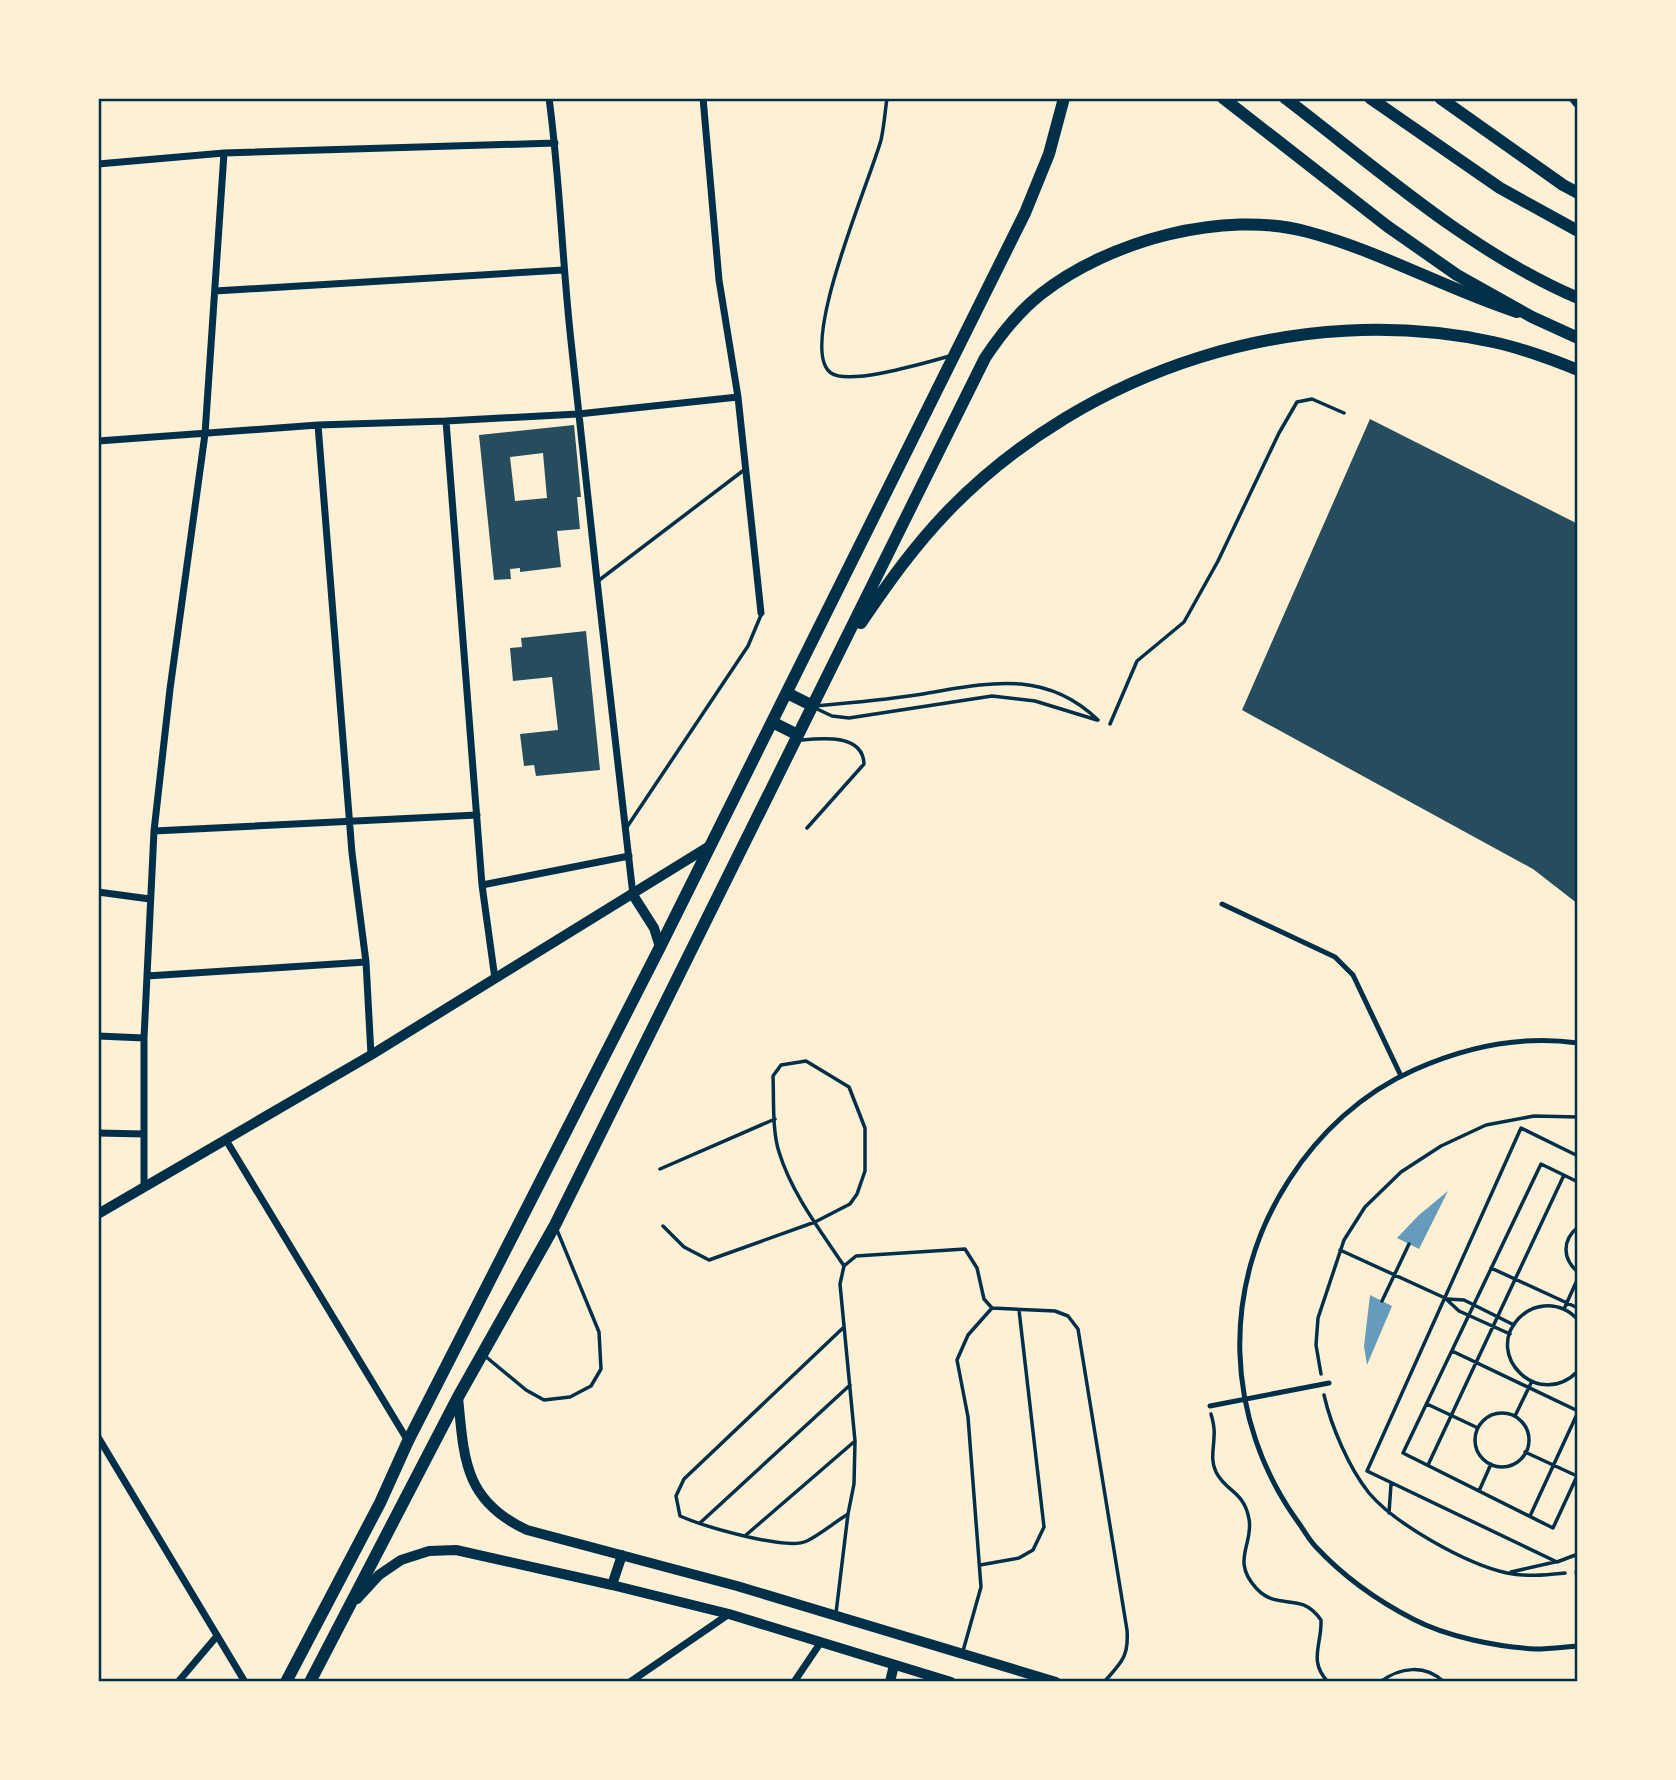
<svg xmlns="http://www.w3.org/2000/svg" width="1676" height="1780" font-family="'PT Sans',sans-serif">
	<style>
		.water { fill: #669bbc }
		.building { fill: #264d5e; fill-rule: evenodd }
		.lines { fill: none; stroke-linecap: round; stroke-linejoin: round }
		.path { stroke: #003049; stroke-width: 3.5 }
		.service { stroke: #003049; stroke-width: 3.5 }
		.pedestrian { stroke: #003049; stroke-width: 5 }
		.minor { stroke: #003049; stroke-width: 7 }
		.tertiary { stroke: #003049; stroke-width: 10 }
		.secondary { stroke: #003049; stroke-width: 10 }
		.primary { stroke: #003049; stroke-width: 12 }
		.trunk { stroke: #003049; stroke-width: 12 }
		.neatline { fill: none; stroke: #003049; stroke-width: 2.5 }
	</style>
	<rect width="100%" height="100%" fill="#fdf0d5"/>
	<path class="water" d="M1448,1191L1419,1249L1397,1238L1419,1215Z
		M1370,1295L1392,1306L1367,1365L1364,1346Z"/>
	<path class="building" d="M1370,419L1578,524V904L1533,869L1242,710Z
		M574,425L581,497H577L580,529L557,531L561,567L520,572V568L510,569L511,579L494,580L479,435ZM543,453L547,498L515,501L510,457Z
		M586,631L600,770L536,776L534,765L524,766L520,734L558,730L552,677L513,681L510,648L522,647L521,638Z"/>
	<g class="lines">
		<path class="path" d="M1578,1156L1521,1128L1367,1471L1557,1562L1578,1554
			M1578,1182L1541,1164L1403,1453L1553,1528L1578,1474
			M1578,1227C1562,1240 1562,1259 1578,1272
			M1340,1250L1445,1298L1459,1311L1510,1334
			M1491,1268L1578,1308
			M1447,1299L1464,1300L1514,1325
			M1382,1301L1409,1244
			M1564,1309L1578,1278
			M1578,1320C1569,1310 1557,1305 1544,1306C1534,1307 1526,1311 1519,1318C1483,1355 1539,1411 1578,1371
			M1452,1351L1578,1411
			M1321,1374L1316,1345L1318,1318L1344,1240L1365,1207L1401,1172L1441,1146L1486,1125L1534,1116L1578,1117
			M1324,1395C1331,1426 1349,1468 1369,1493C1395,1524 1466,1564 1507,1573C1527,1577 1545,1575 1565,1573
			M1427,1404L1478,1428
			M1475 1440a27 27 0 1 1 54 0a27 27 0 1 1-54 0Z
			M1211,1414C1213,1421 1215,1429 1214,1436C1214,1448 1210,1460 1216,1472C1226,1492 1244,1491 1249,1519C1254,1544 1230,1561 1257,1589C1279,1612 1300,1590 1321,1620C1322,1645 1308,1661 1328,1682
			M1515,1416L1532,1381
			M1525,1452L1577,1476
			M1428,1465L1564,1175
			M1479,1491L1491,1464
			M1389,1513L1391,1484
			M1530,1516L1578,1412
			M1511,1572L1555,1562
			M1380,1682C1400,1667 1425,1664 1444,1682"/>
		<path class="service" d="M887,98C885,112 884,127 881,140C871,178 796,349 831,373C849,386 928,362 950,356
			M598,581L744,470
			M815,706C849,703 883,700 916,695C984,684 1043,667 1098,720
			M815,708L832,716L849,718L992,696L1035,701L1097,720
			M1110,724L1137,661L1184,622L1218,561L1279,433L1297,402L1312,399L1344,413
			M801,740C823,738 863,734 864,764L807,828
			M627,827L748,646L761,615
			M660,1169L775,1119
			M663,1226L684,1247L709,1260L815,1222L850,1204L857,1194L865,1171V1128L849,1087L806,1061L781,1065L773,1076C774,1098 772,1131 779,1152C792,1194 820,1230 844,1266
			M844,1327L684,1479L676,1496L680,1516C703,1526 786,1551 807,1541C821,1534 835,1522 848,1514
			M485,1356L526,1390L544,1400L570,1397L591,1386L601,1369L599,1332L557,1230
			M700,1523L850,1385
			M746,1535L855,1441
			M980,1565L1019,1558L1033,1550L1044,1527L1019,1310
			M836,1613L848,1514L854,1484L855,1441L840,1284L844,1266L856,1256L965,1249L977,1268L984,1299L992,1308L1055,1311L1068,1316L1078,1329L1127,1630C1129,1657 1121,1663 1104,1682
			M963,1651L981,1587L968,1417L957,1360L968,1335L992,1308"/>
		<path class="pedestrian" d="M1222,904L1335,957L1353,975L1401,1076
			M1578,1043C1521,1035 1465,1047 1414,1070C1362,1093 1319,1133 1289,1180C1220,1286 1224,1419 1298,1522C1304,1530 1309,1540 1316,1547C1344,1577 1378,1601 1413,1619C1447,1637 1498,1647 1536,1649C1550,1649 1564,1647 1578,1646
			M1210,1406L1329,1383
			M1577,1572L1578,1578"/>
		<path class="minor" d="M549,98C560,179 562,260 571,341C590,526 612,710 633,895
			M703,98L719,280L738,397L761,613
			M98,164L224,153L555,143
			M215,291L563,270
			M446,421L482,885L495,979
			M318,425L352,853L366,962L371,1055
			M98,441L318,425L446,421L578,414L738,397
			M154,831L477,815
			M482,885L629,856
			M98,892L150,899
			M147,976L366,962
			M98,1036L144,1038
			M98,1133L144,1134
			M226,1140L408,1441
			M144,1186V1038L154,831L170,689L205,434L224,153
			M98,1437L245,1682
			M178,1682L217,1636
			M630,1682L729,1614
			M794,1682L821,1642"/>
		<path class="tertiary" d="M633,895L654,928L660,947
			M98,1214L371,1055L708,847
			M890,1682L894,1665"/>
		<path class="secondary" d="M458,1397C464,1459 464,1501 527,1530L737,1586L1056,1682
			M612,1585L622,1555
			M357,1599L379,1575L401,1560L429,1551L456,1550L612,1585L729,1614L951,1682"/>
		<path class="primary" d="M861,623C888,583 915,545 949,510C1087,369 1298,300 1493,342C1521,348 1551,359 1578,370
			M787,693L813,706
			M772,722L798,735
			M286,1682L380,1503L408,1441L660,947L1025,213L1049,154L1064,98
			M310,1682L458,1397L555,1225L985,358C1001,334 1018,312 1041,294C1108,241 1224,209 1308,232C1380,251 1446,289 1517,312"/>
		<path class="trunk" d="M1223,98L1387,226L1457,275L1532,317L1578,338
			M1285,98C1378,169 1470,252 1578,298
			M1370,98L1500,188L1578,231
			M1440,98L1563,185L1578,193
			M1575,98L1578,102"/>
	</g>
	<rect width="1676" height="1780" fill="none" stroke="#fdf0d5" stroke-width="200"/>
	<rect x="100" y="100" width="1476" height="1580" class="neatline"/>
</svg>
